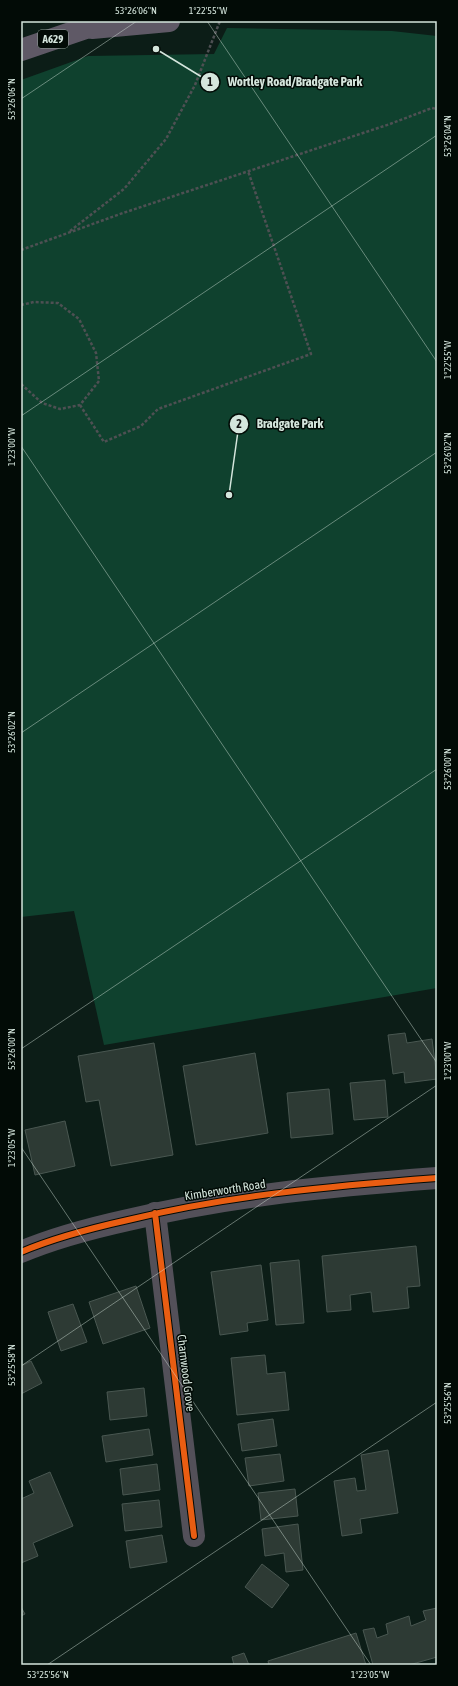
<svg xmlns="http://www.w3.org/2000/svg" width="458" height="1686" font-family="'Asap Condensed',sans-serif">
	<style>
		.green { fill: #0f412e }
		.building { fill: #2d3a34; stroke: #495751 }
		.lines { fill: none; stroke-linecap: round; stroke-linejoin: round }
		.path { stroke: #4e5053; stroke-width: 2.5; stroke-dasharray: 3 2; stroke-linecap: butt }
		.minor { stroke: #535059; stroke-width: 22 }
		.tertiary { stroke: #535059; stroke-width: 22 }
		.primary { stroke: #5f5966; stroke-width: 22 }
		.cycleway-casing { stroke: #020b06; stroke-width: 8 }
		.cycleway { stroke: #e95d12; stroke-width: 6 }
		.ticks { fill: none; stroke: #d4e5dc; stroke-width: 1; stroke-opacity: 0.45 }
		.labels { text-anchor: middle; stroke-width: 3; stroke-linejoin: round; paint-order: stroke }
		.shield { fill: #020b06; stroke: #95a49c; stroke-width: 1 }
		.shield-label { font-size: 11px; font-weight: bold; fill: #d4e5dc }
		.street-label { font-size: 12px; fill: #d4e5dc; stroke: #020b06 }
		.leader { fill: none; stroke: #d4e5dc; stroke-width: 1.5 }
		.callout-dot { fill: #d4e5dc; stroke: #020b06; stroke-width: 1.5 }
		.mark-label { font-size: 12px; text-anchor: middle; font-weight: bold; fill: #111 }
		.callout-label { font-size: 13px; text-anchor: middle; font-weight: bold; fill: #d4e5dc; stroke: #020b06; stroke-width: 3; stroke-linejoin: round; paint-order: stroke }
		.neatline { fill: none; stroke: #d4e5dc; stroke-width: 1.5 }
		.ticks-label { font-size: 10px; text-anchor: middle; fill: #d4e5dc }
	</style>
	<rect width="100%" height="100%" fill="#0c1d17"/>
	<path class="green" d="M227,28L392,31L437,36V988L104,1045L74,911L21,917V80L88,56L214,54Z"/>
	<path class="building" d="M405,1033L407,1043L432,1039L437,1079L405,1083L404,1072L393,1074L388,1035Z
		M154,1043L173,1155L111,1166L99,1100L86,1102L78,1056Z
		M255,1053L268,1133L196,1145L183,1066Z
		M385,1080L388,1117L354,1120L350,1083Z
		M329,1089L333,1134L291,1138L287,1093Z
		M65,1121L75,1166L35,1175L25,1130Z
		M416,1246L420,1286L407,1287L409,1308L373,1312L371,1292L350,1295L351,1310L327,1312L322,1256Z
		M299,1260L304,1323L276,1325L270,1263Z
		M261,1265L268,1320L247,1323L248,1331L220,1335L211,1272Z
		M136,1286L150,1328L103,1344L89,1302Z
		M73,1304L87,1342L61,1351L48,1312Z
		M265,1355L267,1374L285,1372L289,1410L237,1415L231,1358Z
		M31,1361L42,1383L21,1394V1366Z
		M144,1388L147,1416L110,1420L107,1392Z
		M273,1419L277,1446L242,1451L238,1424Z
		M149,1429L153,1455L106,1462L102,1436Z
		M388,1450L398,1513L360,1519L362,1533L342,1536L334,1481L355,1478L357,1491L366,1490L361,1455Z
		M280,1454L284,1481L249,1486L245,1458Z
		M157,1464L160,1490L123,1495L120,1469Z
		M50,1472L73,1526L33,1543L38,1556L21,1563V1499L34,1493L29,1481Z
		M295,1489L298,1516L261,1520L258,1493Z
		M159,1500L162,1527L125,1531L122,1504Z
		M298,1524L303,1570L286,1572L284,1553L265,1556L262,1529Z
		M162,1535L167,1562L130,1568L126,1541Z
		M262,1564L289,1585L272,1608L245,1587Z
		M21,1607L25,1614L21,1616Z
		M437,1608V1657L409,1665H373L363,1630L374,1628L377,1638L388,1634L386,1624L409,1616L411,1626L426,1620L423,1611Z
		M356,1633L366,1665H269L268,1661Z
		M244,1653L249,1665H234L232,1657Z"/>
	<g class="lines">
		<path class="path" d="M70,231L124,189L166,139L195,85L220,21
			M21,250L123,213L390,124L432,108L437,109
			M21,305L34,302L58,303L79,319L96,353L99,381L80,405L60,409L42,403L21,384
			M80,405L104,442L141,426L158,409L311,354L248,171"/>
		<path class="minor" d="M155,1213L194,1536"/>
		<path class="tertiary" d="M21,1252C56,1237 92,1228 128,1220C231,1195 332,1186 437,1178"/>
		<path class="primary" d="M92,28L169,21
			M21,50L106,21"/>
		<defs>
			<path id="cycleway" d="M155,1213L194,1536
				M21,1252C56,1237 92,1228 128,1220C231,1195 332,1186 437,1178"/>
		</defs>
		<use href="#cycleway" class="cycleway-casing"/>
		<use href="#cycleway" class="cycleway"/>
	</g>
	<path class="ticks" d="M207,21L437,362M21,99L137,21M21,416L437,135M21,446L437,1063M21,733L437,452M21,1049L437,769M21,1147L371,1665M21,1366L437,1085M47,1665L437,1402"/>
	<g class="labels">
		<rect class="shield" x="38" y="30" width="30" height="18" rx="3"/>
		<g class="shield-label">
			<text x="53" y="43">A629</text>
		</g>
		<g class="street-label">
			<text transform="translate(225 1190) rotate(-9)" y="4">Kimberworth Road</text>
			<text transform="translate(186 1373) rotate(83)" y="4">Charnwood Grove</text>
		</g>
	</g>
	<path class="leader" d="M156 49L210 82M229 495L239 424"/>
	<g class="callout-dot">
		<circle cx="156" cy="49" r="4"/>
		<circle cx="229" cy="495" r="4"/>
		<circle cx="210" cy="82" r="10"/>
		<circle cx="239" cy="424" r="10"/>
	</g>
	<g class="mark-label">
		<text x="210" y="86">1</text>
		<text x="239" y="428">2</text>
	</g>
	<g class="callout-label">
		<text x="295" y="86">Wortley Road/Bradgate Park</text>
		<text x="290" y="428">Bradgate Park</text>
	</g>
	<rect width="458" height="1686" fill="none" stroke="#020b06" stroke-width="44"/>
	<rect x="22" y="22" width="414" height="1642" class="neatline"/>
	<g class="ticks-label">
		<text x="136" y="14">53°26'06"N</text>
		<text x="208" y="14">1°22'55"W</text>
		<text transform="translate(11 99) rotate(-90)" y="4">53°26'06"N</text>
		<text transform="translate(447 136) rotate(-90)" y="4">53°26'04"N</text>
		<text transform="translate(447 360) rotate(-90)" y="4">1°22'55"W</text>
		<text transform="translate(11 447) rotate(-90)" y="4">1°23'00"W</text>
		<text transform="translate(447 453) rotate(-90)" y="4">53°26'02"N</text>
		<text transform="translate(11 732) rotate(-90)" y="4">53°26'02"N</text>
		<text transform="translate(447 769) rotate(-90)" y="4">53°26'00"N</text>
		<text transform="translate(11 1049) rotate(-90)" y="4">53°26'00"N</text>
		<text transform="translate(447 1061) rotate(-90)" y="4">1°23'00"W</text>
		<text transform="translate(11 1148) rotate(-90)" y="4">1°23'05"W</text>
		<text transform="translate(11 1365) rotate(-90)" y="4">53°25'58"N</text>
		<text transform="translate(447 1403) rotate(-90)" y="4">53°25'56"N</text>
		<text x="48" y="1678">53°25'56"N</text>
		<text x="370" y="1678">1°23'05"W</text>
	</g>
</svg>
